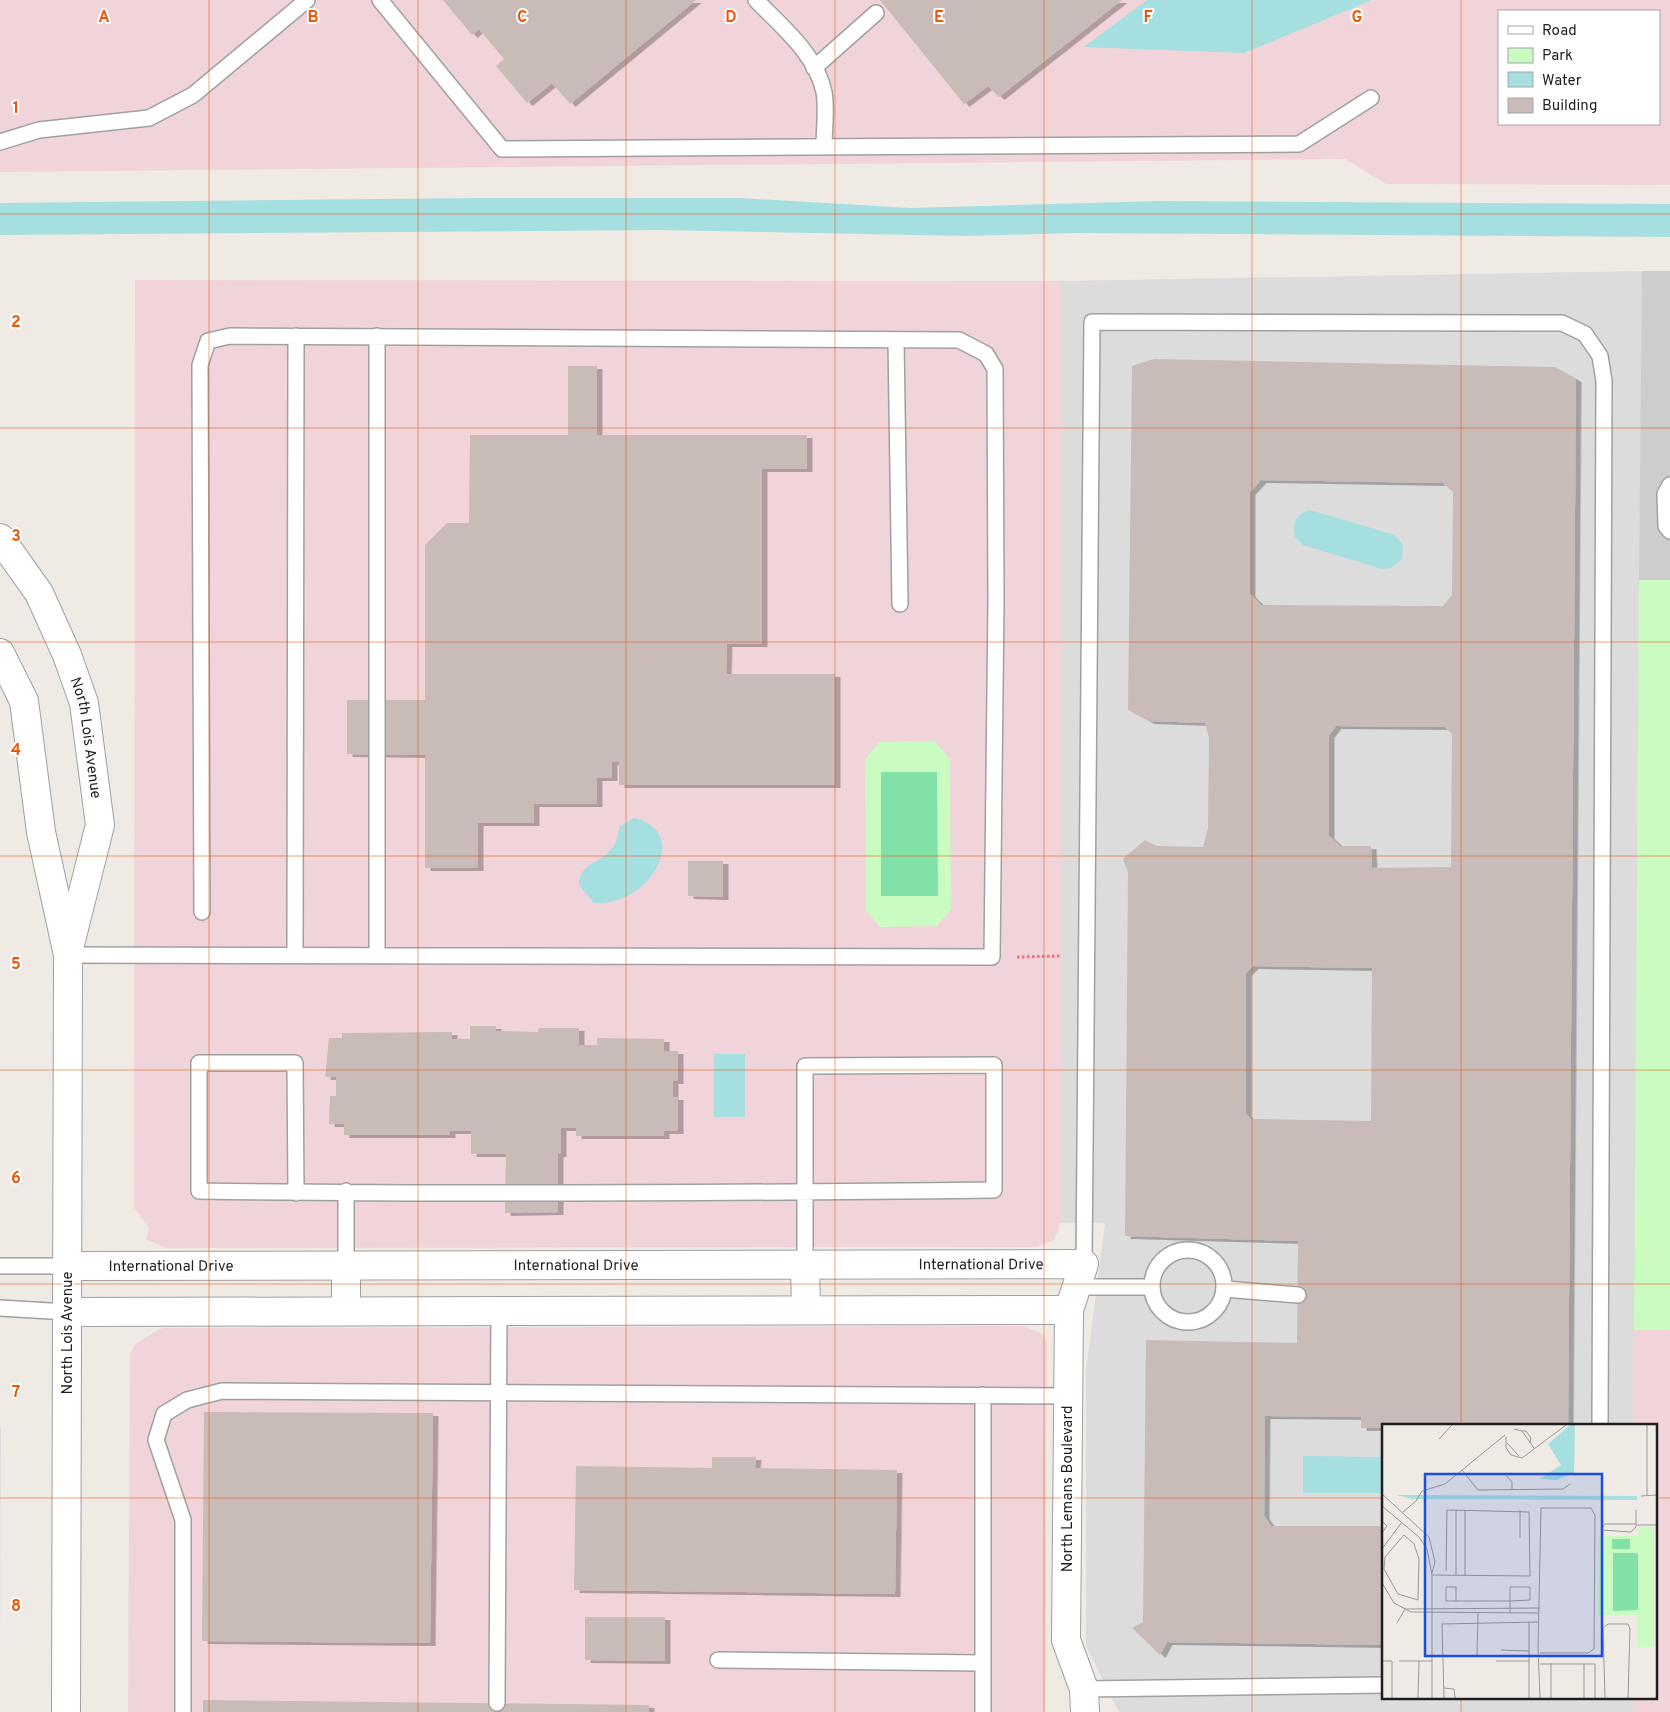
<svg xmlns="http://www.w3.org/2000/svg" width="1670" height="1712" font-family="Overpass,sans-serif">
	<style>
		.residential { fill: #dddcdc }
		.commercial { fill: #f1d4d9; fill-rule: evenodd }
		.religious { fill: #cdcdcd }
		.park { fill: #cafbc1 }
		.pitch { fill: #81e1a7 }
		.water { fill: #a5dfdf }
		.building { fill: #c8bbb8; fill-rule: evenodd; filter: url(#shadow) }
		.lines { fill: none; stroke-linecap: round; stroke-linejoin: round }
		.service-casing { stroke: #a0a0a0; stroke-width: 18 }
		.minor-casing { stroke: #a0a0a0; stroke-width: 30 }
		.tertiary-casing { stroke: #a0a0a0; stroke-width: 30 }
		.path { stroke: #fd697b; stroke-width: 3; stroke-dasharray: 2.5 2.5; stroke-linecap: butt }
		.service { stroke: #fff; stroke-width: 15 }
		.minor { stroke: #fff; stroke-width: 28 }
		.tertiary { stroke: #fff; stroke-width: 28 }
		.grid { fill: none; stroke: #e8590c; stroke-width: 1; stroke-opacity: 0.55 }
		.labels { text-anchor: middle; stroke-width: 4; stroke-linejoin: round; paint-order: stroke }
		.street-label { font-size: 15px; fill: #1f1f1f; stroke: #fff }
		.inset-road { fill: none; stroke: #9c9996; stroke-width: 1 }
		.view { fill: #1d4ed8; fill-opacity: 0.15; stroke: #1d4ed8; stroke-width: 2.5 }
		.inset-edge { fill: none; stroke: #1f1f1f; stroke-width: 2.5 }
		.grid-label { font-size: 16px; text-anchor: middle; font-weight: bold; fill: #e8590c; stroke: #fff; stroke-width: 4; stroke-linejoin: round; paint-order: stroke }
	</style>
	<defs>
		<filter id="shadow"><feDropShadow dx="5.5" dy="3" stdDeviation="0" flood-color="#0004"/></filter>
	</defs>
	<rect width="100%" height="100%" fill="#f0eae5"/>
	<path class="residential" d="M1642,271L1634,1426H1384V1698H1634V1712H1119L1086,1646V1371L1105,1223H1061V281Z
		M0,1426L1,1431L0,1653Z"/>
	<path class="commercial" d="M0,0H1670V185L1386,184L1345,159L0,172ZM1499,11H1659V124H1499Z
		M135,280L1061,281V1223L1054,1240L1036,1247L166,1248L146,1239L149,1228L134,1208Z
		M1023,1326L1040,1332L1047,1341L1045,1712H128L130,1352L135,1344L162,1328Z
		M1634,1330H1670V1712H1634V1698H1656V1426H1634Z"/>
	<path class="religious" d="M1642,271H1670V580H1639Z"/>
	<path class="park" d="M1639,580H1670V1330H1634Z
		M935,741L950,760L951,909L937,926L880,927L866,910L865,760L879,742Z"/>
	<path class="pitch" d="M881,772H937L938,896H881Z"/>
	<path class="water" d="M1147,0H1372L1244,53L1084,47Z
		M483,198H740L911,208L1161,201L1670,204V237L1073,233L968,236L660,230L0,235V203Z
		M1310,510L1395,535L1403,545L1402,559L1391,568L1382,569L1303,545L1295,537C1292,523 1296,514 1310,510Z
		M634,818C694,832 648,908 594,903L579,885C579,862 601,864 612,848C617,843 618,833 620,826Z
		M714,1054H745V1117H714Z
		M1303,1456L1384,1457V1493H1303Z"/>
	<path class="building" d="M443,0H696L570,104L552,83L527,103L496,66L504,59L479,29L472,35Z
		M880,0H1122L999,97L988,86L964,104Z
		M1154,359L1555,367L1576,379L1568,1426L1361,1428V1417L1265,1416L1264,1516L1271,1526H1384V1645L1167,1642L1160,1655L1132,1628L1143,1622L1146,1340L1297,1343L1298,1241L1125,1236L1128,872L1123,859L1145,840L1156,846L1203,847L1208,828L1209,738L1205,723L1149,721L1128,710L1132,366ZM1261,480L1443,483L1453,492L1452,595L1443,606L1261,605L1250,594V492ZM1336,726L1445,727L1452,734L1451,867L1372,868L1371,846H1340L1329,836V735ZM1253,966L1372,968L1371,1121L1251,1119L1246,1114V973Z
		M568,366H597V435H807V469H762V644H727L726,674H835V785H619V762H612V778H597V804H534V823H478V868H425V755L347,754V700H425V545L447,523H469L470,435H568Z
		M688,861H723V897L688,896Z
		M470,1026H496V1031L538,1032L539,1028H579V1045H597V1038L664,1039V1051H678V1081H673V1097H678V1131H664V1136H576V1128H561V1154H558V1212L505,1213L506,1154H471V1131H450V1135H344V1124H329L330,1096H336V1077H325L329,1038H342V1033L452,1032V1039H470Z
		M204,1412L433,1413L430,1643L202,1641Z
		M712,1457H756L755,1468L897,1470L895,1594L574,1590L576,1466L712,1468Z
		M585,1617H665V1661L585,1660Z
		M203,1700L649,1705V1712H203Z"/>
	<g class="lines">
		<defs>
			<path id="service" d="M380,0L502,149L1299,144L1371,98
				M756,0C782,27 816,54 824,92C827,109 824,129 824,147
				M814,68L876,13
				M0,142L39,130L149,118L193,95L307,0
				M377,336V954
				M896,340L900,604
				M1670,485L1665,494L1666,526L1670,531
				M295,954L296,336
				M68,955L992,957L996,600L995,369L986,354L959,340L230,336L208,341L200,365L202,912
				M346,1191V1266
				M296,1193L295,1063H199V1191C464,1195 729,1193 994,1190V1065L805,1066V1265
				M1152 1286a36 36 0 1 1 72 0a36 36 0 1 1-72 0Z
				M1084,1264L1092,322L1562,323L1585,334L1600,356L1604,381L1600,1426
				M0,1266H67
				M1077,1287H1151
				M1225,1289L1298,1295
				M0,1308L67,1312
				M718,1660L983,1663
				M1084,1689L1384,1685
				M497,1703L499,1310
				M183,1712V1520L156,1440L164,1414L187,1400L222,1391L1068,1396
				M983,1712V1395"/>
			<g id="minor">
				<path d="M805,1265L806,1310"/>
				<path id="s1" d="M67,1266L1084,1264L1069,1310L1066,1640L1084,1689L1085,1712"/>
				<path d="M346,1266V1311"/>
				<path d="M67,1312L1069,1310"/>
			</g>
			<g id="tertiary">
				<path id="s2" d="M0,538L39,593L67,655L84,703L100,825L69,948"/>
				<path d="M0,653L24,701L41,832L68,955L66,1712"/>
			</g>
		</defs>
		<use href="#service" class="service-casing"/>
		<use href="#minor" class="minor-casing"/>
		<use href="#tertiary" class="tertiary-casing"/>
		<path class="path" d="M1017,957L1061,956"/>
		<use href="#service" class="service"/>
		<use href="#minor" class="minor"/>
		<use href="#tertiary" class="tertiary"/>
	</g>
	<path class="grid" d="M209,0V1712M418,0V1712M626,0V1712M835,0V1712M1044,0V1712M1252,0V1712M1461,0V1426M0,214H1670M0,428H1670M0,642H1670M0,856H1670M0,1070H1670M0,1284H1670M0,1498H1384M1656,1498H1670M1461,1698V1712"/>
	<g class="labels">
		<g class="street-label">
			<text dy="5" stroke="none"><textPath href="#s2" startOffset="221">North Lois Avenue</textPath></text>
			<text dy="5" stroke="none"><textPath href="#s1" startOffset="509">International Drive</textPath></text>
			<text dy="5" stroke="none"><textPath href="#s1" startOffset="914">International Drive</textPath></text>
			<text dy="5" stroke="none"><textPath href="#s1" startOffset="104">International Drive</textPath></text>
			<text transform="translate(67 1333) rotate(-90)" y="5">North Lois Avenue</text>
			<text transform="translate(1067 1489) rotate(-90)" y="5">North Lemans Boulevard</text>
		</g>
	</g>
	<g transform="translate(1382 1424)">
		<rect width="275" height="275" fill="#f0eae5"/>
		<path d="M257,103H272V223H255V191H216L217,112H257Z" fill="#cafbc1"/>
		<path d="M230,115H248V125H230ZM231,129H256V186L231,187Z" fill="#81e1a7"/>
		<path d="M188,1H193L192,49L175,56L158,55L179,41L166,20ZM15,71L254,72L255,71V76H247L30,75Z" fill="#a5dfdf"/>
		<path class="inset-road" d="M265,1V71M132,5L140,7L152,24M140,7H144L149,14L148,19M124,13V24L129,31L140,34L184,1M57,15L70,1M125,19L137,32M80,46L96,66L181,65L188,60M123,50L130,58V66M0,70L47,113L53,138L50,149M259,72L275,71M0,82L37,113L45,125L50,151V274M83,86V151M138,86V114M21,88L34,77L40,67L63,60L123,11M0,97L5,102L0,109M254,100H223L219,106L249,108L254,103V86M254,101H275M22,111L32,120L37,135L36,176L16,170L2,145L3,133ZM0,125L20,98M50,151L148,152L147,88L65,86L64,147M74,151V86M0,159L12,179L29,188L156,189M74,177V163H64V177H128L148,176V163H128V189M23,185L158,184M15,199L23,185M119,226L147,227M158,229H206L212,225L213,91L209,84H159L156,224L158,274M95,231L96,189M0,237H10V274M17,237H50M114,237H147M169,239V274M158,240H213V274M62,264L72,265L73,274M36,274L37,237M62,274L60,200L156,198M147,274V198M202,274V240M223,274L221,204L226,200H246L248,205L246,274"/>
		<path class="view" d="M43,50H220V232H43Z"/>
		<rect width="275" height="275" class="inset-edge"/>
	</g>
	<g class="grid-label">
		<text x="104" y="22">A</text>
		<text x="313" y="22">B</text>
		<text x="522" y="22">C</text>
		<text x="731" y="22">D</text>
		<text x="939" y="22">E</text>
		<text x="1148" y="22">F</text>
		<text x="1357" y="22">G</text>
		<text x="16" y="113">1</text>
		<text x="16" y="327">2</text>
		<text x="16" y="541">3</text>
		<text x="16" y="755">4</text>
		<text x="16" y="969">5</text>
		<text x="16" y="1183">6</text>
		<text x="16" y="1397">7</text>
		<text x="16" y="1611">8</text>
	</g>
	<rect x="1498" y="10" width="162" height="115" fill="#ffffff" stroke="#a5a5a5"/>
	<rect x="1508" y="26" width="25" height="8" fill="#ffffff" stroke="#a5a5a5"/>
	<text x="1542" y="35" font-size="15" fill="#1f1f1f">Road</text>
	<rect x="1508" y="48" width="25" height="15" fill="#cafbc1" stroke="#a5a5a5"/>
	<text x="1542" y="60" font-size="15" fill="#1f1f1f">Park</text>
	<rect x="1508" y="72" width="25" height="15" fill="#a5dfdf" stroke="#a5a5a5"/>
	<text x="1542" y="85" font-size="15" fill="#1f1f1f">Water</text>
	<rect x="1508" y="98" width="25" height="15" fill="#c8bbb8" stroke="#a5a5a5"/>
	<text x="1542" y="110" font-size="15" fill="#1f1f1f">Building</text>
</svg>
